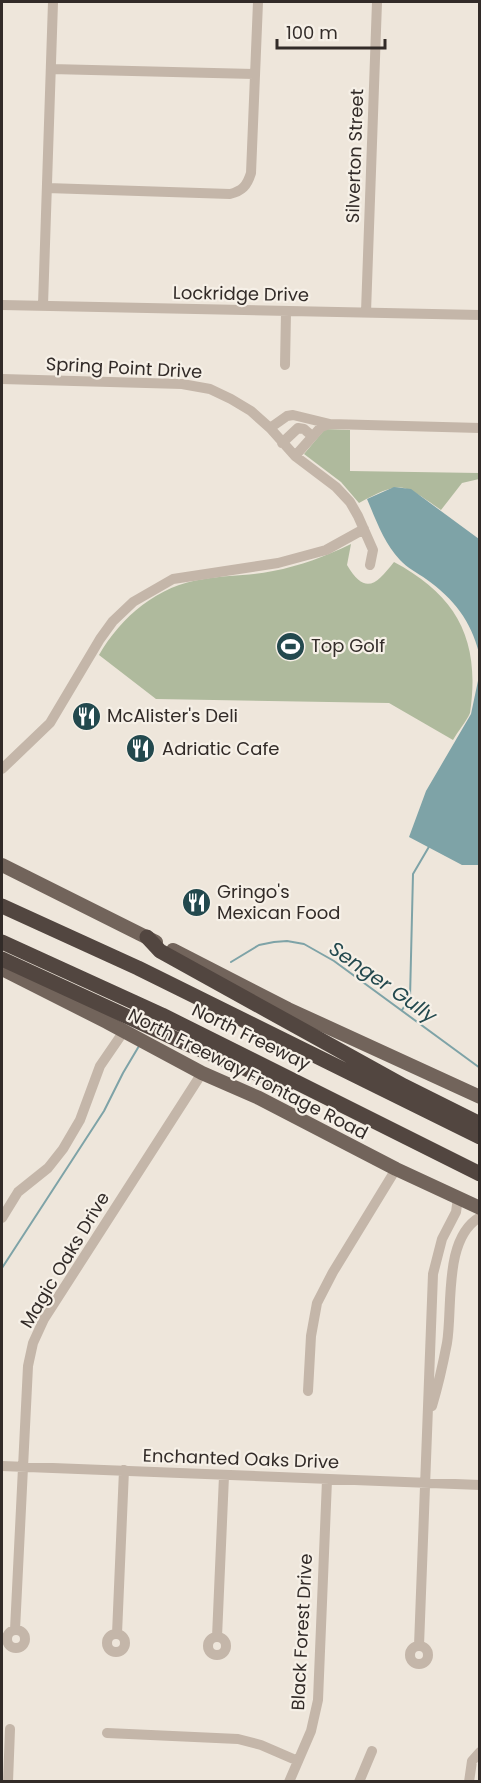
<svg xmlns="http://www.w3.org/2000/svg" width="481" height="1783" font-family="Poppins,sans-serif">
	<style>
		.green { fill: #afba9d }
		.water { fill: #7ea3a7 }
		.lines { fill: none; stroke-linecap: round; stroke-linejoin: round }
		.stream { stroke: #7ea3a7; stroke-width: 2 }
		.minor { stroke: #c4b6a9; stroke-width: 10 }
		.major { stroke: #72645b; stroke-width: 14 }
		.highway { stroke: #524640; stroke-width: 15 }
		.labels { text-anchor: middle; stroke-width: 4.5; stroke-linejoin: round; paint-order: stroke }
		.street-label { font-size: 18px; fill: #322b28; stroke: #f6f0e7 }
		.poi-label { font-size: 18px; fill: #322b28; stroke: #f6f0e7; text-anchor: start }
		.water-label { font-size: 20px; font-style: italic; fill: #23494e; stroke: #f6f0e7 }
	</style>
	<rect width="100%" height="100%" fill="#eee6db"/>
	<path class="green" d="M325,429L350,430V471L479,473V479L462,483L441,510C402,483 402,480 359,503L341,482L304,454Z
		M351,544L347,565C366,597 377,583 394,562C456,595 481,639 470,713C466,722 458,731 453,740L389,703L156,699L99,655C121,617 158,585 204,579C226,575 250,576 273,571C300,566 326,556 351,544Z"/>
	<path class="water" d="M394,487L411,489L479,539V653C471,621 454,599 426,579C418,573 407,568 400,560C384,543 376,520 367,499Z
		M479,676V865H462L409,837L426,791L471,714Z"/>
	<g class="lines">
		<path class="stream" d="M231,962L259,945L274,942L287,941L304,944L334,961L480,1068
			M402,1010L410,998L413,874L430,845
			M2,1268L104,1111L123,1073L139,1046"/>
		<path class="minor" d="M51,69L254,74
			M47,188L230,194C242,191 247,186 251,173L258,2
			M2,305L480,315
			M43,305L53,2
			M366,312L377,2
			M285,365L286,312
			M2,379L182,384L210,389L231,399L251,411L270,428L295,456L336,487L350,502L358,516L373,550L370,565
			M270,428L287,416L293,415L330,424L480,428
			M282,443L298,428L304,429L312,436
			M295,456L321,427L329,424
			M2,769L50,723L100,639L113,621L133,602L173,579L278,563L326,550L364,529
			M2,1218L18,1192L48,1168L63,1149L80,1120L100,1066L124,1031
			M308,1391L311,1336L317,1303L333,1272L396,1169
			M432,1406C438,1386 443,1364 447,1343C453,1307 443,1238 480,1217
			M2,1466L480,1485
			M15,1630L28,1366L33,1343L44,1319L202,1073
			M7 1639a9 9 0 1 1 18 0a9 9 0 1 1-18 0Z
			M117,1634L124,1470
			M107 1643a9 9 0 1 1 18 0a9 9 0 1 1-18 0Z
			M208 1646a9 9 0 1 1 18 0a9 9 0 1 1-18 0Z
			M217,1637L224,1476
			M410 1655a9 9 0 1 1 18 0a9 9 0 1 1-18 0Z
			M419,1646L433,1274L442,1239L456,1212L458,1198
			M107,1733L238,1739L261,1745L298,1761
			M8,1782L10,1729
			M289,1782L311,1731L318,1700L327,1480
			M359,1782L372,1751
			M469,1782L472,1761L480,1752"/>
		<path class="major" d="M2,865L156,942
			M173,950L288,1009L480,1097
			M2,969L107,1022L202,1073L259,1098L396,1169L480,1208"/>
		<path class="highway" d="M2,906L138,968L480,1137
			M147,937L160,951L404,1086L480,1124
			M2,942L162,1015L480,1174
			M2,959L176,1039L286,1086"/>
	</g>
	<defs>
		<symbol id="stadium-disc" viewBox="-11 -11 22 22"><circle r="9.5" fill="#23494e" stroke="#f6f0e7"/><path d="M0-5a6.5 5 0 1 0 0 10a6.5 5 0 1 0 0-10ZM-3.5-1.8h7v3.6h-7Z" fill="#fff"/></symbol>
		<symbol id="restaurant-disc" viewBox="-11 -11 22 22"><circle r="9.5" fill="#23494e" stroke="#f6f0e7"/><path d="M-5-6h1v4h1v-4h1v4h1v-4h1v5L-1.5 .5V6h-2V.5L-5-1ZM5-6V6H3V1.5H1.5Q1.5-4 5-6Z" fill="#fff"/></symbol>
	</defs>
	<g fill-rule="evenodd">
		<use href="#stadium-disc" x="274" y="630" width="33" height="33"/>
		<use href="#restaurant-disc" x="70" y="700" width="33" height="33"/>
		<use href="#restaurant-disc" x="124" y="732" width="33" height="33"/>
		<use href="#restaurant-disc" x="180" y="886" width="33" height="33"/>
	</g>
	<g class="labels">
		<g class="street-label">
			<text transform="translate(355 156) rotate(-88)" y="6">Silverton Street</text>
			<text transform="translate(241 294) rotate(1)" y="6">Lockridge Drive</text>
			<text transform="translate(124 368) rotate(3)" y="6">Spring Point Drive</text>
			<text transform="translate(251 1037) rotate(26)" y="6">North Freeway</text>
			<text transform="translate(248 1074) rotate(27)" y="6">North Freeway Frontage Road</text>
			<text transform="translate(65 1260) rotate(-59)" y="6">Magic Oaks Drive</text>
			<text transform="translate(241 1459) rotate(2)" y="6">Enchanted Oaks Drive</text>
			<text transform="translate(302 1632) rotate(-87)" y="6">Black Forest Drive</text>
		</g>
		<g class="poi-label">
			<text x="311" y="652">Top Golf</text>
			<text x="107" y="722">McAlister's Deli</text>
			<text x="162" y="755">Adriatic Cafe</text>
			<text x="217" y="898">Gringo's<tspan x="217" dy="21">Mexican Food</tspan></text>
		</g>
		<g class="water-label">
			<text transform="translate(383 982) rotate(35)" y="7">Senger Gully</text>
		</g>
	</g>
	<rect width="481" height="1783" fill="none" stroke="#322b28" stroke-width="6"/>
	<path d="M277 39v9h108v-9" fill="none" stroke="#322b28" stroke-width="3"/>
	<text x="286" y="39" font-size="18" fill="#322b28" stroke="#f6f0e7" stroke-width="4.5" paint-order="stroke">100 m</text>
</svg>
